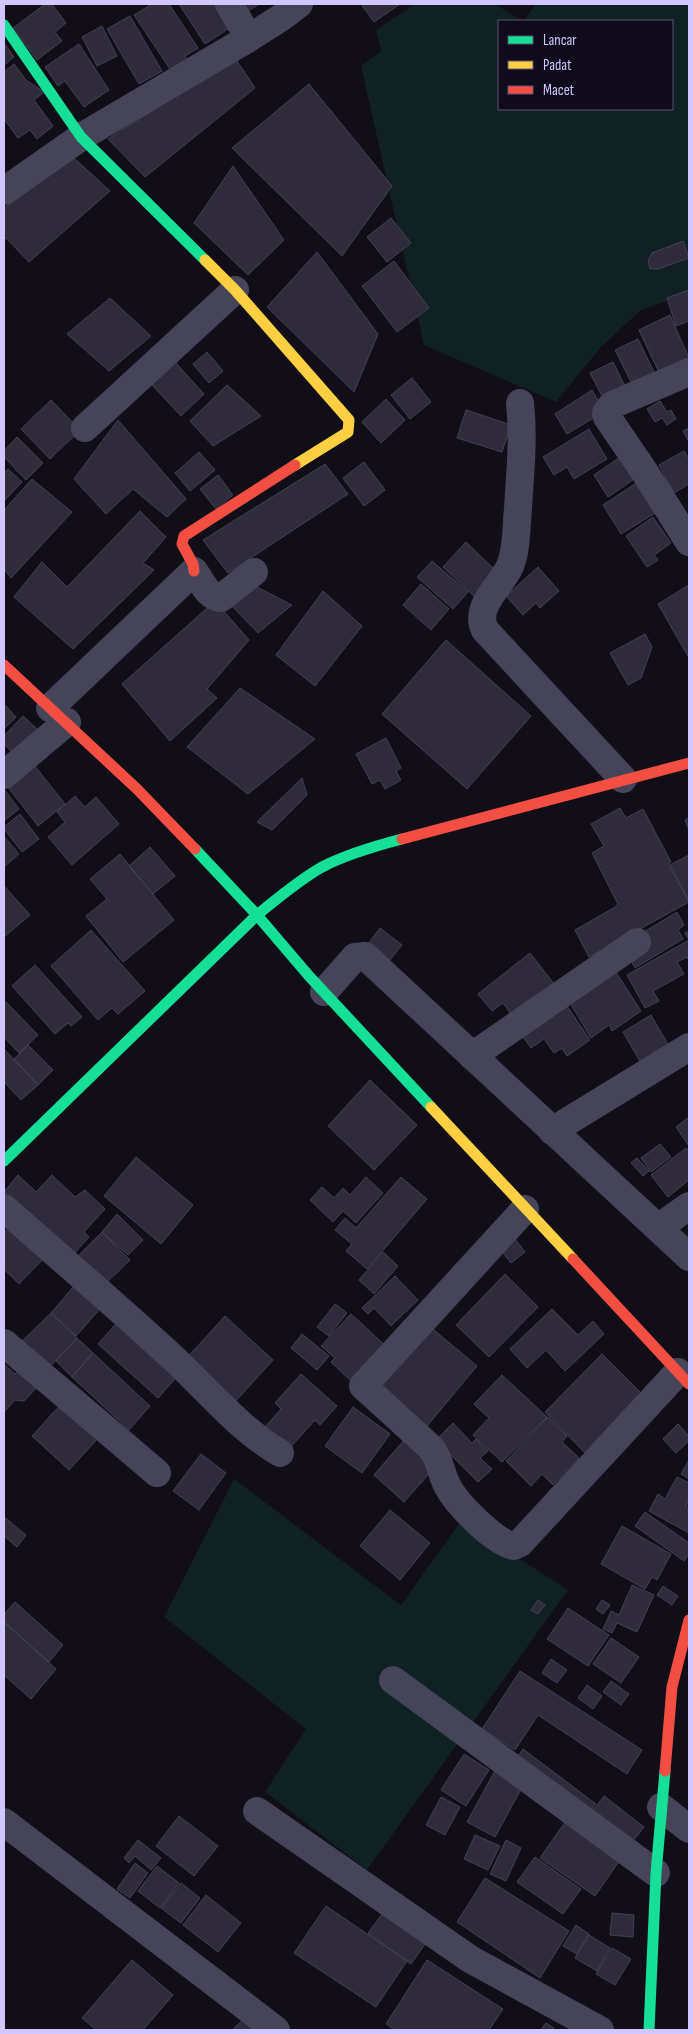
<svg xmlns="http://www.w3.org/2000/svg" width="693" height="2034" font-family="'Sofia Sans Condensed',sans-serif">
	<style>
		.green { fill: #0f2123 }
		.building { fill: #2f2b3b; stroke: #454056 }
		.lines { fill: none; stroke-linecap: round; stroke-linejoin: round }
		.street { stroke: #464459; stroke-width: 28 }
		.fast { stroke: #16e098; stroke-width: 11 }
		.slow { stroke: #ffcf43; stroke-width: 11 }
		.jam { stroke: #f24e42; stroke-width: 11 }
	</style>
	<rect width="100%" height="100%" fill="#110e18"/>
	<path class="green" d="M415,4H495L522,21H499V109H672V21H524L535,4H689V293L641,310L601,347L556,402L424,345L361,66L381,51L376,30Z
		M234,1479L401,1605L461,1521L568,1590L367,1870L265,1792L306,1729L164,1617Z"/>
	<path class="building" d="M45,4H52L66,23L55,32L62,41L37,60L13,28Z
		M152,4H169L198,48L185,56L188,61L172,72L134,15Z
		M179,4H219L234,25L205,44Z
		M241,4H259L247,12Z
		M361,4H400L374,22Z
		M130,16L162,71L139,84L107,29Z
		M102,26L117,56L97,66L82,37Z
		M4,43L14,57L4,65Z
		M79,44L109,90L84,107L65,81L58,86L45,67Z
		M235,58L255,88L145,177L108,139Z
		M14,64L26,80L44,92L34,100L53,126L37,139L30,130L18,138L4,119V72Z
		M309,84L392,186L342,256L232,148Z
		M74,158L110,191L29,262L6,238L4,240V208Z
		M233,166L284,240L248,275L194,223Z
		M391,218L411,243L387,262L367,237Z
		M683,241L689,258L658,269H650L648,261L652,253Z
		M317,252L378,334L354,392L267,307Z
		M394,261L429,308L397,332L362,286Z
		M689,290V321L676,326L667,298Z
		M110,298L151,336L109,371L67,334Z
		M670,315L689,358V369L663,381L639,330Z
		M638,339L657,378L635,390L615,350Z
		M207,352L223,371L209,383L193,364Z
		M175,362L204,394L181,416L151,384Z
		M613,362L627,390L605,402L590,373Z
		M412,378L431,402L410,419L391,395Z
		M227,385L261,416L213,446L190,421Z
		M592,390L598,400L602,413L567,434L555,414Z
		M386,399L405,420L381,443L362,422Z
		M51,400L80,430L50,459L21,429Z
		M660,401L667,412L671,410L676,419L667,425L662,418L655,422L647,409Z
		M466,410L511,425L502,452L457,438Z
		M118,420L186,499L167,517L133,489L106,514L74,479Z
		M689,428V442L683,431Z
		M589,429L607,459L574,479L567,467L554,475L543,457Z
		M17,437L43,463L26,480L4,457V451Z
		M684,451L689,459V484L674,493L659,465Z
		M199,452L215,470L190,491L175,473Z
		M626,453L640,475L608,497L594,475Z
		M364,462L385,490L364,506L343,478Z
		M325,464L348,494L228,573L203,540Z
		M8,469L22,482L4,501V473Z
		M218,475L233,495L216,509L200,489Z
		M32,479L72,512L11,578L4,569V510Z
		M641,480L660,510L621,534L603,505Z
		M140,511L166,537L143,563L154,570L73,649L14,597L42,562L67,587Z
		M653,517L671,543L654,555L658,560L647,567L626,536Z
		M466,542L500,575L477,599L443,567Z
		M432,561L468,592L453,609L417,577Z
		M538,567L559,591L540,608L536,603L523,615L506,596Z
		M421,584L449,609L431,630L403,605Z
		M689,585V658L658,604Z
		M255,586L292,605L258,633L230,604Z
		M323,591L362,626L315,686L276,655Z
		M215,601L249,640L207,689L217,698L170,741L122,684Z
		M645,634L652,647L641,678L628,685L610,653Z
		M446,640L531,716L467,789L382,714Z
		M240,688L315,739L248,794L187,747Z
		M4,704L16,717L4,729Z
		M23,716L39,731L15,755L4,744V736Z
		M386,738L401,768L396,771L401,780L385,789L380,780L372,784L356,754Z
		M30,760L65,804L38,826L4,782Z
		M302,778L307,795L272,830L257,822Z
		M4,789L19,809L4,821Z
		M75,796L85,807L96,797L119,824L72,865L48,837L65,822L57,812Z
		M620,808L626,818L643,809L671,862L668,864L689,902L589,957L575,930L617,906L618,904L592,853L604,846L591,824Z
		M20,814L39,839L22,852L4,829V827Z
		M689,818V830L685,820Z
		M4,836L19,854L4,867Z
		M150,847L175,876L153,894L129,866Z
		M120,854L174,920L123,962L86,916L107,899L90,879Z
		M689,855V901L670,865Z
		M5,887L30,915L4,937V888Z
		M677,912L684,925L678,930L683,939L635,968L626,952L639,935Z
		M380,928L402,945L389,961L368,944Z
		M91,930L145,991L118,1014L112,1008L98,1020L51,966Z
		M689,931V961L687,957L677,962L684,974L653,991L659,1001L645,1008L627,975L689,940L685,933Z
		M530,953L554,984L513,1017L503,1003L492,1011L478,994Z
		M35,965L82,1017L71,1026L68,1023L55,1034L12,986Z
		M612,966L641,1011L612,1031L609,1025L591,1038L566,996Z
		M561,997L590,1040L567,1056L562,1048L554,1053L544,1039L531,1048L517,1028Z
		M6,1002L38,1035L19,1053L4,1037V1004Z
		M651,1015L673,1053L645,1070L623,1032Z
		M28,1045L53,1070L38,1085L14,1059Z
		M4,1049L38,1085L21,1100L4,1082Z
		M370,1080L417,1125L374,1170L328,1126Z
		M689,1117V1146L676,1127Z
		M660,1144L671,1157L651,1172L641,1158Z
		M686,1148L689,1151V1180L668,1197L651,1175Z
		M136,1157L193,1205L161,1244L104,1196Z
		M637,1158L649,1171L643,1176L631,1163Z
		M18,1175L36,1192L52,1175L75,1197L85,1190L105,1209L84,1232L89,1237L72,1256L4,1192Z
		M366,1177L383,1193L356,1223L343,1211L333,1222L310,1200L322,1187L334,1198L343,1188L350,1195Z
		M401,1177L427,1199L367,1269L346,1251L352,1244L335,1230L345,1218L356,1228Z
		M117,1214L143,1240L128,1255L102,1232Z
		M14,1222L47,1255L19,1284L4,1269V1233Z
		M102,1232L130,1260L103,1286L75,1259Z
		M514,1238L525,1252L511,1263L500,1249Z
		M383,1252L398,1266L374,1294L359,1280Z
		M505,1274L538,1307L489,1357L456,1325Z
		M395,1276L418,1300L391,1326L374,1308L368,1314L362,1308Z
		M74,1286L100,1309L76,1336L51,1313Z
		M335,1304L347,1313L329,1336L317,1327Z
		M552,1309L578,1335L593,1321L604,1334L565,1371L546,1350L527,1368L510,1349Z
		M51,1313L77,1338L44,1373L18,1345Z
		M351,1314L390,1350L352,1382L331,1362L335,1358L321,1346Z
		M225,1316L273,1360L233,1404L185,1360Z
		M122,1317L182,1371L158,1398L98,1344Z
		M428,1325L477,1366L427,1426L378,1384Z
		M302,1334L329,1356L317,1370L291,1348Z
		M77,1338L93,1353L72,1377L56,1361Z
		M93,1353L150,1406L129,1430L72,1377Z
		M602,1354L649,1401L591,1459L545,1412Z
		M4,1364L15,1374L23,1366L41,1383L24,1401L15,1400L4,1412Z
		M301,1374L337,1406L320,1425L315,1420L288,1450L264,1428L281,1409L275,1403Z
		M502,1375L547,1417L502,1462L473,1435L489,1418L474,1404Z
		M63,1402L100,1436L69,1470L32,1436Z
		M353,1407L390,1434L362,1473L325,1446Z
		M548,1417L567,1436L562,1442L579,1458L553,1485L542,1474L531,1486L506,1461Z
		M453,1423L472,1443L476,1439L488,1451L480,1458L492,1469L478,1482L436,1440Z
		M678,1424L689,1436V1441L676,1453L663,1439Z
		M405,1439L436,1466L404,1502L374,1475Z
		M201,1454L226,1473L199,1510L173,1491Z
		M689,1460V1479L681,1474Z
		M677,1477L689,1483V1500L686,1506L689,1508V1533L649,1511L658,1494L665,1499Z
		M390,1510L430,1543L400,1580L360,1546Z
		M645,1512L689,1543V1554L684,1561L635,1526Z
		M4,1517L26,1535L17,1547L4,1536Z
		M622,1526L671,1554L657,1580L652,1577L645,1589L601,1564Z
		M632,1585L654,1595L637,1632L617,1623L612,1633L603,1629L611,1611L619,1615Z
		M663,1586L678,1596L672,1605L657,1595Z
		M538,1600L545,1605L538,1614L531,1610Z
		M602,1600L610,1605L603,1614L596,1609Z
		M15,1602L63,1645L49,1662L4,1622V1614Z
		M568,1608L609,1635L588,1666L547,1639Z
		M4,1622L56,1669L31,1699L4,1675Z
		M611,1638L639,1657L621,1683L593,1664Z
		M551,1659L567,1670L557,1683L542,1673Z
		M520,1671L642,1750L627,1774L538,1715L515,1750L482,1729Z
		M611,1681L629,1694L621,1705L603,1692Z
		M587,1685L602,1696L593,1709L578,1698Z
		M523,1749L596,1804L586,1817L513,1763Z
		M464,1754L489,1770L466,1806L441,1790Z
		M498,1765L526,1780L495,1837L467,1822Z
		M604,1796L644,1827L632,1842L592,1812Z
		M441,1797L460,1807L445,1835L426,1825Z
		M570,1815L625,1853L595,1896L540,1858Z
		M179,1816L218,1846L194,1876L156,1846Z
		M475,1835L500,1846L488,1870L464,1859Z
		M138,1840L161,1858L151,1870L135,1856L129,1863L124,1858Z
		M506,1840L521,1848L506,1881L490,1874Z
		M535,1857L581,1889L563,1914L517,1882Z
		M135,1863L148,1873L130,1898L117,1889Z
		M157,1866L179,1883L160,1908L138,1891Z
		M485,1878L569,1931L540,1978L457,1922Z
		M181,1883L200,1898L181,1923L161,1908Z
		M206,1895L241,1923L218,1952L183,1925Z
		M326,1906L407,1961L376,2007L294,1953Z
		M388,1906L430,1937L411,1964L368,1933Z
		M612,1913L634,1915L633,1937L610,1935Z
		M576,1925L589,1934L577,1954L563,1946Z
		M589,1935L610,1948L597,1971L575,1958Z
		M612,1948L631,1959L615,1985L596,1974Z
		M132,1960L173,1995L143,2030H96L82,2018Z
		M427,1960L503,2009L489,2030H395L386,2024Z
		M246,2017L259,2030H232Z
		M546,2023L554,2028L553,2030H541Z"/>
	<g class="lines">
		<path class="street" d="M229,4L249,38
			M4,191L81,137L249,38L282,17L299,4
			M689,372L612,405L606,413L607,417L646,474L689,542
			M520,403C524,440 520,472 518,509C516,528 517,549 510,566C501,586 473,607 485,630L623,779
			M85,428L235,290
			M50,708L194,571C201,580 208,598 221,598L254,572
			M4,775L67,722
			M324,992L355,957L365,956L689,1257
			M472,1056L637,942
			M552,1131L689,1047
			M4,1208C60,1258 117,1306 172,1357C207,1389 239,1429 280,1453
			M525,1209L363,1386L431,1448C442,1463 440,1473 448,1487C457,1504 495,1543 514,1546L520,1543L678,1372
			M658,1228L689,1206
			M4,1343L157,1473
			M393,1680L656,1873
			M661,1807L689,1829
			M257,1811L470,1959L600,2030
			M4,1822L276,2030"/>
		<path class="fast" d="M4,25L81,137L205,260
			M195,849L257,915
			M257,915L309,976L431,1107
			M4,1161L257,915C278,898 299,880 322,867C347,854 375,846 402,839
			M649,2030L656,1873L665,1771"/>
		<path class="slow" d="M205,260L235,290L349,420L348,432L295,465
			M431,1107L573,1259"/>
		<path class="jam" d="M194,571L193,564L182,544L184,536L295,465
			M4,665L137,789L195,849
			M402,839L689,763
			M573,1259L689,1384
			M665,1771L672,1687L689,1620"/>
	</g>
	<rect width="693" height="2034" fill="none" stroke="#d1c7fe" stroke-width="10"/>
	<rect x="498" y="20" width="175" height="90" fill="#0f0b1b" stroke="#5d5676"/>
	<rect x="508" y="36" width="25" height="8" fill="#16e098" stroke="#5d5676"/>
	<text x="543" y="45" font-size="15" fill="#d1c7fe">Lancar</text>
	<rect x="508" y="61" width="25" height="8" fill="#ffcf43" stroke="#5d5676"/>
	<text x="543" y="70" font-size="15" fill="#d1c7fe">Padat</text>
	<rect x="508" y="86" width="25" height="8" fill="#f24e42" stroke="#5d5676"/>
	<text x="543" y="95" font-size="15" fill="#d1c7fe">Macet</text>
</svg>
